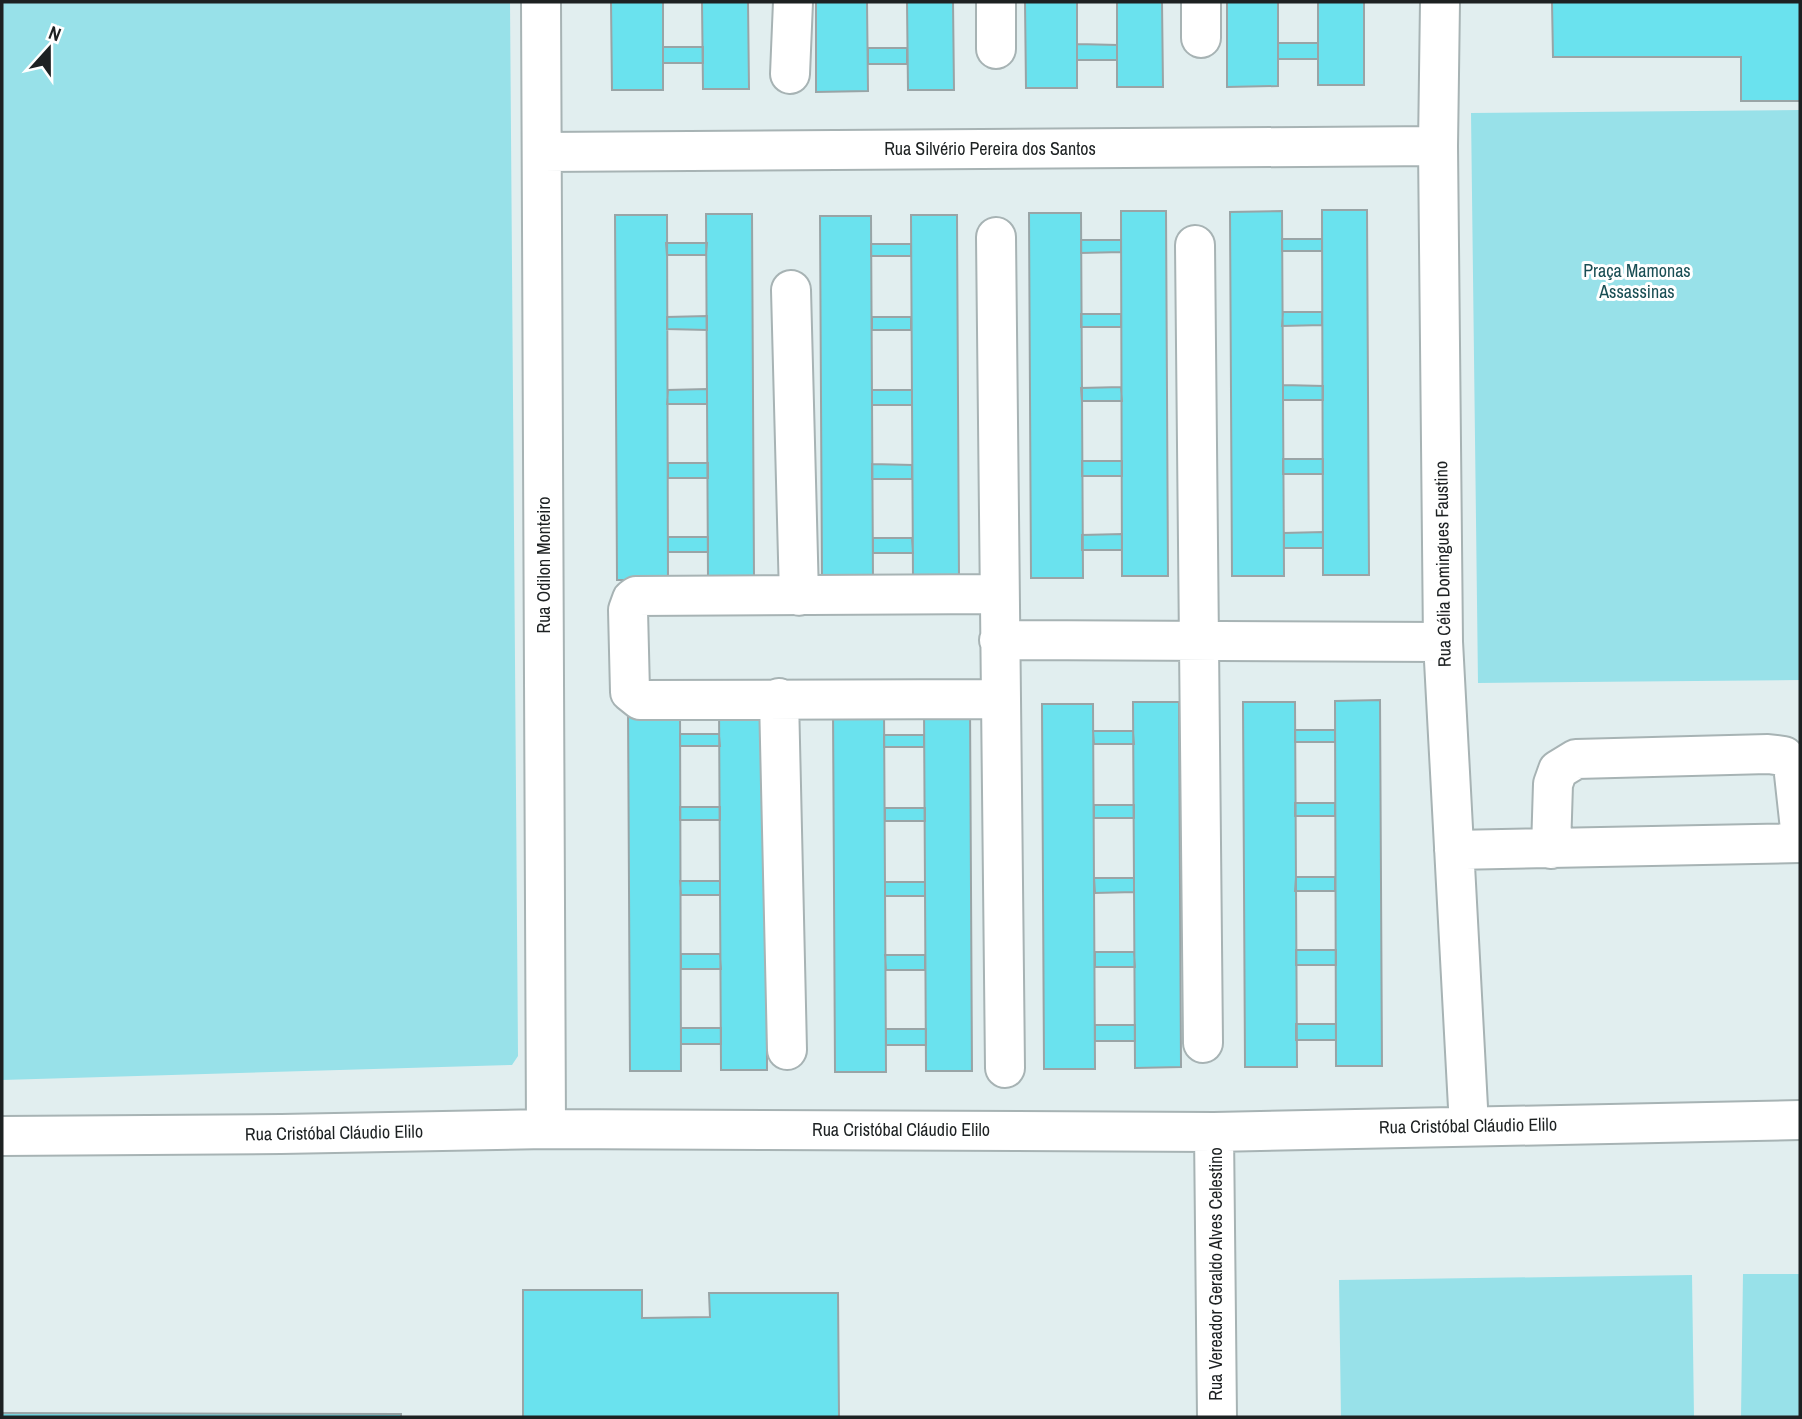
<svg xmlns="http://www.w3.org/2000/svg" width="1802" height="1419" font-family="'Archivo Narrow',sans-serif">
	<style>
		.green { fill: #98e1e9 }
		.building { fill: #6ae2ee; stroke: #99a4a6; stroke-width: 2 }
		.lines { fill: none; stroke-linecap: round; stroke-linejoin: round }
		.minor-casing { stroke: #a7b3b4; stroke-width: 42 }
		.minor { stroke: #fff; stroke-width: 38 }
		.labels { text-anchor: middle; stroke-width: 6; stroke-linejoin: round; paint-order: stroke }
		.street-label { font-size: 18px; fill: #1d2122; stroke: #fff }
		.park-label { font-size: 18px; fill: #194e54; stroke: #fff }
	</style>
	<rect width="100%" height="100%" fill="#e1eeef"/>
	<path class="green" d="M2,2H510L518,1056L512,1065L2,1080Z
		M1800,110V680L1478,683L1471,113Z
		M1743,1274H1800V1417H1741Z
		M1692,1275L1694,1417H1341L1339,1280Z"/>
	<path class="building" d="M611,2H663V90H612Z
		M702,2H748L749,89H703Z
		M816,2H867L868,91L816,92Z
		M907,2H953L954,90H908Z
		M1025,2H1077V88H1026Z
		M1117,2H1162L1163,87H1117Z
		M1227,2H1278V86L1227,87Z
		M1318,2H1364V85H1318Z
		M1552,2H1800V101H1741V57H1553Z
		M1278,43H1318V59H1278Z
		M1077,44L1117,45V60H1077Z
		M663,47H703V63H663Z
		M868,48H907V64H868Z
		M1322,210H1367L1369,575H1323Z
		M1121,211H1166L1168,576H1122Z
		M1282,211L1284,576H1232L1230,212Z
		M1029,213H1081L1083,578H1031Z
		M706,214H752L754,579H708Z
		M615,215H667L668,580H617Z
		M911,215H957L959,580H913Z
		M820,216H871L873,581H822Z
		M1282,239H1322V251H1282Z
		M1081,240H1121V252L1081,253Z
		M666,243H707L706,255H667Z
		M871,244H911V256H871Z
		M1283,312H1322V325L1282,326Z
		M1081,314H1121V327H1081Z
		M707,316V330L667,329V317Z
		M872,317H911V330H872Z
		M1283,385L1323,386V400H1283Z
		M1121,387L1122,401H1082L1081,388Z
		M707,389V404H667L668,390Z
		M872,390H912V405H872Z
		M1283,459H1323V474H1283Z
		M1082,461H1122V476H1082Z
		M668,463H708V478H668Z
		M872,464L912,465V479H872Z
		M1323,532V548H1284V533Z
		M1122,534V550H1082V535Z
		M668,537H708V552H668Z
		M873,538H912L913,553H873Z
		M1380,700L1382,1066H1336L1335,701Z
		M1133,702H1179L1181,1067L1135,1068Z
		M1243,702H1295L1297,1067H1245Z
		M719,704L766,705L767,1070H721Z
		M1042,704H1093L1095,1069H1044Z
		M970,705L972,1071H926L924,706Z
		M628,706H680L681,1071H630Z
		M833,707H884L886,1072H835Z
		M1295,730H1335V742H1295Z
		M1093,731H1133L1134,744H1094Z
		M680,734H719L720,746H680Z
		M884,735H924V747H884Z
		M1295,803H1335V816H1295Z
		M1094,805H1134V818H1094Z
		M680,807H720V820H680Z
		M885,808H925V821H885Z
		M1296,877H1335V891H1295Z
		M1094,878H1134V892L1095,893Z
		M680,881H720V895H681Z
		M885,882H925V896H885Z
		M1296,950H1336V965H1296Z
		M1095,952H1134L1135,967H1095Z
		M681,954H720L721,969H681Z
		M885,955H925V970H886Z
		M1296,1024H1336V1040H1296Z
		M1095,1025H1135V1041H1095Z
		M681,1028H721V1044H681Z
		M886,1029H926V1045H886Z
		M523,1290H642V1318L710,1317L709,1293H838L839,1417H523Z
		M2,1413L401,1414V1417H2Z"/>
	<g class="lines">
		<defs>
			<path id="minor" d="M541,2L546,1129
				M1440,2L1438,146L1443,642L1469,1126
				M1201,38V2
				M996,49V2
				M790,74L793,2
				M543,152L1438,146
				M996,237L1005,1068
				M1195,245L1203,1043
				M791,290L799,596
				M998,594L636,596L632,599L628,610L630,692L640,700L1000,699
				M999,640L1443,642
				M779,698L787,1050
				M1551,849L1553,784L1558,770L1576,759L1768,754L1784,756L1793,765L1800,829
				M1454,850L1800,843
				M1214,1132L1217,1417
				M2,1136L281,1134L546,1129L1214,1132L1800,1120"/>
		</defs>
		<use href="#minor" class="minor-casing"/>
		<use href="#minor" class="minor"/>
	</g>
	<g class="labels">
		<g class="street-label">
			<text x="990" y="155">Rua Silvério Pereira dos Santos</text>
			<text transform="translate(1443 564) rotate(-91)" y="6">Rua Célia Domingues Faustino</text>
			<text transform="translate(544 565) rotate(-90)" y="6">Rua Odilon Monteiro</text>
			<text transform="translate(1468 1126) rotate(-1)" y="6">Rua Cristóbal Cláudio Elilo</text>
			<text x="901" y="1136">Rua Cristóbal Cláudio Elilo</text>
			<text transform="translate(334 1133) rotate(-1)" y="6">Rua Cristóbal Cláudio Elilo</text>
			<text transform="translate(1216 1274) rotate(-90)" y="6">Rua Vereador Geraldo Alves Celestino</text>
		</g>
		<g class="park-label">
			<text x="1637" y="277">Praça Mamonas<tspan x="1637" dy="21">Assassinas</tspan></text>
		</g>
	</g>
	<rect width="1802" height="1419" fill="none" stroke="#1d2122" stroke-width="7"/>
	<g transform="translate(49 49) rotate(21)" stroke="#ffffff" stroke-width="5" paint-order="stroke">
	<path d="M0-5L12 26L0 18L-12 26Z" fill="#1d2122"/>
	<text y="-10" font-size="19" font-weight="bold" text-anchor="middle" fill="#1d2122">N</text>
	</g>
</svg>
